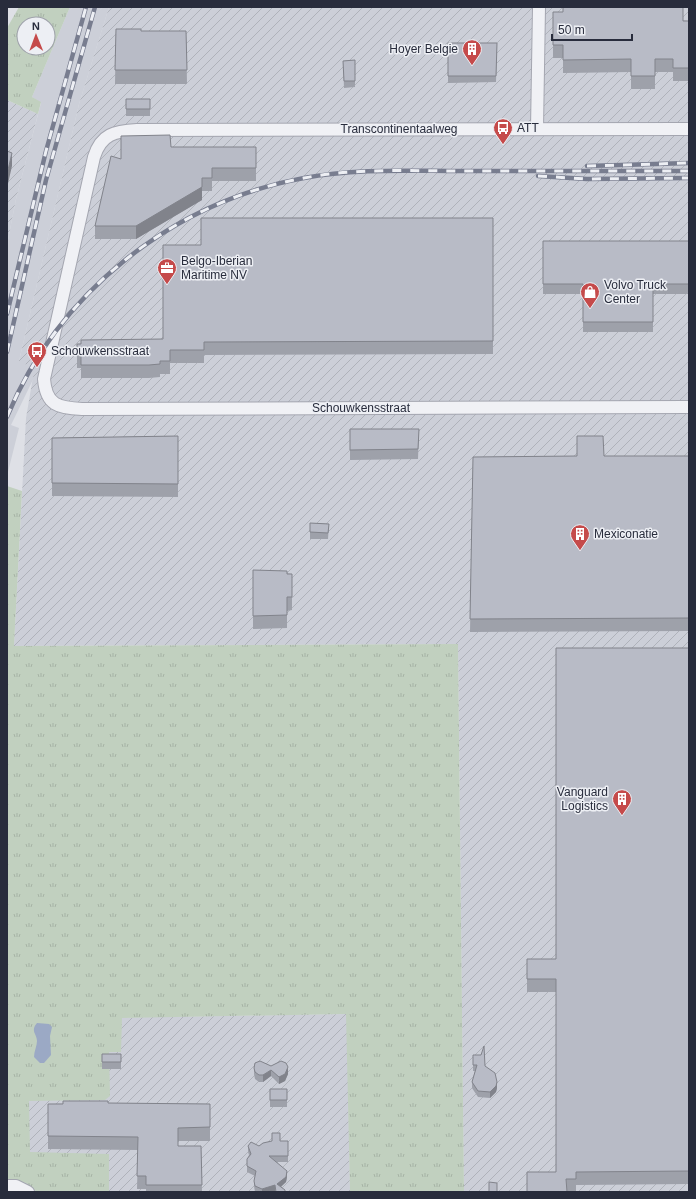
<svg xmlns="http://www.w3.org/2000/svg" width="696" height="1199" font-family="Helvetica,sans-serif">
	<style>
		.built { fill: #cccfd8 }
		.industrial { fill: url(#industrial-furrows) }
		.grass { fill: url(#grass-tufts); fill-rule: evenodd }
		.water { fill: #9ba9c5 }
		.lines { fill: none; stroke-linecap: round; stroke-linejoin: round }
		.minor-casing { stroke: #a4a6b0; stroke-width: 14 }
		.minor { stroke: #f0f1f5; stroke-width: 12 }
		.rail-casing { stroke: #787d8f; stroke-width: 4.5 }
		.rail { stroke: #edeff4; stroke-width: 3; stroke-dasharray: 9; stroke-linecap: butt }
		.wall { fill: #9ea1aa }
		.shaded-wall { fill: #81838b }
		.building { fill: #b8bbc6; stroke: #81838b }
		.labels { text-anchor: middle; stroke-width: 3; stroke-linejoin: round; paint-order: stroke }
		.poi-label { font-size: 12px; fill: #282c3c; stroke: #edeff4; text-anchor: start }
		.street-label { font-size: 12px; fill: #282c3c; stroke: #edeff4 }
	</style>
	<defs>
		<pattern id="industrial-furrows" width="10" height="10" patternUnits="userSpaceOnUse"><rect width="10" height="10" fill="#cccfd8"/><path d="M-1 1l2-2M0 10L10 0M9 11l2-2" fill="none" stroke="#afb2ba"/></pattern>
		<pattern id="grass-tufts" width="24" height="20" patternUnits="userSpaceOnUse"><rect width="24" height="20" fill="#c1d0bf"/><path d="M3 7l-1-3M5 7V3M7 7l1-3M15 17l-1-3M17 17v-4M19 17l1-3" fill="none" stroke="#a6b3a5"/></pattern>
	</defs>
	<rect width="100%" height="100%" fill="#dee0e6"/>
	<path class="built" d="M70,7H109L79,104L19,361L33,357L42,361L11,425L19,428L7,476V245L16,199L41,103L32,97Z"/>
	<path class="industrial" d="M109,7H689V1192H464L458,644L14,646L26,418L33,377L42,361L33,357L27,365L19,361L79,104Z
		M7,100L38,114L16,199L7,245Z
		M347,1014L350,1192H37L26,1183V1019Z"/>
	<path class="grass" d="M19,7H70L32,97L41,102L38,114L7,100V28ZM24,24H48V48H24Z
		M7,486L22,491L14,646L458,644L464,1192H350L346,1014L122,1018L121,1052H109L110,1096L105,1100L29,1101L30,1152L109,1154V1192H37L26,1183L7,1181Z"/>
	<path class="water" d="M37,1023L49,1024L52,1027L50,1036L51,1055L44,1063H40L34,1057C34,1051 37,1046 37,1041C37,1034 30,1031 37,1023Z"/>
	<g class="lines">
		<defs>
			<path id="minor" d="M537,129L539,7
				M689,129L137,130C115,131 101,134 94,157L44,379C46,405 58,408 82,409L689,407
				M7,1186H16L28,1192"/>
		</defs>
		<use href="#minor" class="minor-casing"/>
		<use href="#minor" class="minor"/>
		<defs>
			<path id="rail" d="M587,166L689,163
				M538,176L587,179L689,178
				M7,314L46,151L86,7
				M7,352L46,180L95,7
				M7,417C58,293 172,202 304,178C355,168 409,171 461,171C537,171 613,171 689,171"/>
		</defs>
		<use href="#rail" class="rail-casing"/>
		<use href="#rail" class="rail"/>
	</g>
	<path class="wall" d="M553,12H563L689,21V81H673V72H655V89H631V72L563,73V58H553Z
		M116,29L141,31H186L187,84H115Z
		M448,43H497L496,82L448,83Z
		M355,60V87L344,88L343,61Z
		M126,99H150V116H126Z
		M171,147H256V181H212V191H202V200L136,239H95V226L121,159Z
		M493,218V354L204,355V363H170V374H160V377L149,378H81V368H77V344L163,339L201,245Z
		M543,241H689V294H653V332H583V294H543Z
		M350,429H419L418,459L350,460Z
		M178,436V497L52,496V438Z
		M577,436L604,456H689V631L470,632L473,457L577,456Z
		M310,523L329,524L328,539H310Z
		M253,570L292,574V610L287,611V628L253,629Z
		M689,648V1184L576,1185V1192H527L556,1172V992H527V972L556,959Z
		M102,1054H121V1069H102Z
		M473,1055L485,1066L497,1088L496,1092L490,1098L478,1097L472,1088V1082L475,1071H473Z
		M255,1063L288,1074L285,1081L279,1084L271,1076L263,1082H259L255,1079L254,1074V1068Z
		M270,1089H287V1107H270Z
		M108,1103L210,1104V1141H178V1146H201L202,1192H146V1189H137L138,1150L48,1149V1104Z
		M280,1141H288V1162H276L287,1177L286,1182L281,1187L285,1192H276L275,1191L272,1192H255L254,1186V1181L255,1176L247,1172V1159L249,1155L248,1152V1146H259Z"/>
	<path class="shaded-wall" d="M12,153V166L7,188V174Z
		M202,178V200L136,239V226Z
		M288,1067V1074L285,1081L279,1084V1077Z
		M271,1070V1076L263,1082V1075Z
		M497,1082V1088L496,1092L490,1098V1092Z
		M287,1171V1177L286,1182L277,1190V1184Z
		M275,1185V1191L272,1192H262V1189Z"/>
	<path class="building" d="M563,7H683V21H689V68H673V59H655V76H631V59L563,60V45H553V12H563Z
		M116,29H141V31H186L187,70H115Z
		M448,43H497L496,76H448Z
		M355,60V81H344L343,61Z
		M126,99H150V109H126Z
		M170,135L171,147H256V168H212V178H202V187L136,226H95L111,156L121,159V136Z
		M7,151L12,153L7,174Z
		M201,218H493V341L204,342V350H170V361H160V364L149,365H81V355H77V344H81V340L163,339V245H201Z
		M543,241H689V284H653V322H583V284H543Z
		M350,429H419L418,449L350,450Z
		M178,436V484L52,483V438Z
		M577,436H603L604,456H689V618L470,619L473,457L577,456Z
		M310,523L329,524L328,533L310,532Z
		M253,570L287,571V574H292V597H287V615L253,616Z
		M556,648H689V1171L576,1172V1179H566L567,1192H527V1172H556V979H527V959H556Z
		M484,1046L485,1066L495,1073L497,1082L496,1086L490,1092L478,1091L472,1082L477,1065H473V1055H481Z
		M102,1054H121V1062H102Z
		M260,1061L271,1066L281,1061L286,1063L288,1067L285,1074L279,1077L271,1070L263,1075H259L255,1072L254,1068L255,1063Z
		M270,1089H287V1100H270Z
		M63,1101H108V1103L210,1104V1127L178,1128V1146H201L202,1185H146V1176H137L138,1137L48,1136V1104H63Z
		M272,1133H280V1141H288V1156H269L287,1171L286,1177L277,1184L285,1190V1192H276L275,1185L262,1189L255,1186L254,1181L256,1171L247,1166V1159L251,1154L248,1146L251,1142L259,1146L263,1143L272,1141Z
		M489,1182L497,1183V1192H489Z"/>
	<defs>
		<symbol id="building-pin" viewBox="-11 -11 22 30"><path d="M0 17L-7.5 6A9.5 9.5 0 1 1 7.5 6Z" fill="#c54a4a" stroke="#edeff4"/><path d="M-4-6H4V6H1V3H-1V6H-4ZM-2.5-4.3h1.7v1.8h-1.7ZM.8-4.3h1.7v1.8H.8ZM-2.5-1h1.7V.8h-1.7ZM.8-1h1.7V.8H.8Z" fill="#fff"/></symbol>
		<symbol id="bus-pin" viewBox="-11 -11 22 30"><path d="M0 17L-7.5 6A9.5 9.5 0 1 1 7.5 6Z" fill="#c54a4a" stroke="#edeff4"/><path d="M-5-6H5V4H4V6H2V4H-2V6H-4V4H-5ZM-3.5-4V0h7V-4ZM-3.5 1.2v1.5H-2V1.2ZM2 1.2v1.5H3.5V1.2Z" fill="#fff"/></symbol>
		<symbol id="office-pin" viewBox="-11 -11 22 30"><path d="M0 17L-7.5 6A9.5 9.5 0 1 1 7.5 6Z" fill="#c54a4a" stroke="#edeff4"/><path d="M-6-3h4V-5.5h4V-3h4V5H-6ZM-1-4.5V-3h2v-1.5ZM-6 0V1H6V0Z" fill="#fff"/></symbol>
		<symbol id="shop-pin" viewBox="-11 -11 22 30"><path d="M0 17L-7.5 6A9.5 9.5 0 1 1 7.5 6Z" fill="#c54a4a" stroke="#edeff4"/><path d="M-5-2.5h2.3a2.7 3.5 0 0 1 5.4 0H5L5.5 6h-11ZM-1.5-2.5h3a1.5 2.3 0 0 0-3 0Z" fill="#fff"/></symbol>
	</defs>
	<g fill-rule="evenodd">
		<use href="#building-pin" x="461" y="38" width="22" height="30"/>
		<use href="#bus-pin" x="492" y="117" width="22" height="30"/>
		<use href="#office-pin" x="156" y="257" width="22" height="30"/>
		<use href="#shop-pin" x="579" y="281" width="22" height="30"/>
		<use href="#bus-pin" x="26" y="340" width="22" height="30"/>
		<use href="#building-pin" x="569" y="523" width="22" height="30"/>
		<use href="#building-pin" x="611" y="788" width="22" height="30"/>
	</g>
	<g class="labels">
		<g class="poi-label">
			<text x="458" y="53" text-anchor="end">Hoyer Belgie</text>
			<text x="517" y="132">ATT</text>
			<text x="181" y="265">Belgo-Iberian<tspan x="181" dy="14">Maritime NV</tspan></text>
			<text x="604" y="289">Volvo Truck<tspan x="604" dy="14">Center</tspan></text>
			<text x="51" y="355">Schouwkensstraat</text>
			<text x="594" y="538">Mexiconatie</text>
			<text x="608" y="796" text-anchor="end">Vanguard<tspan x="608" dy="14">Logistics</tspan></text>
		</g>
		<g class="street-label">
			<text x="399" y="133">Transcontinentaalweg</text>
			<text x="361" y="412">Schouwkensstraat</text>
		</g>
	</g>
	<rect width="696" height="1199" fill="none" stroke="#282c3c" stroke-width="16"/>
	<g transform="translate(36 36) rotate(359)"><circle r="19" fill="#edeff4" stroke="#9ea1aa"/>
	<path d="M0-3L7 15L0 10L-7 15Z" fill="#c54a4a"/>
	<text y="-6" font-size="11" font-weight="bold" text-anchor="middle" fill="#282c3c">N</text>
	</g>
	<path d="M552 34v6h80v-6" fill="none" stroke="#282c3c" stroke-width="2"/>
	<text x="558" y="34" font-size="12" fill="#282c3c" stroke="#edeff4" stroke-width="3" paint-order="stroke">50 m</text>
</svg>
